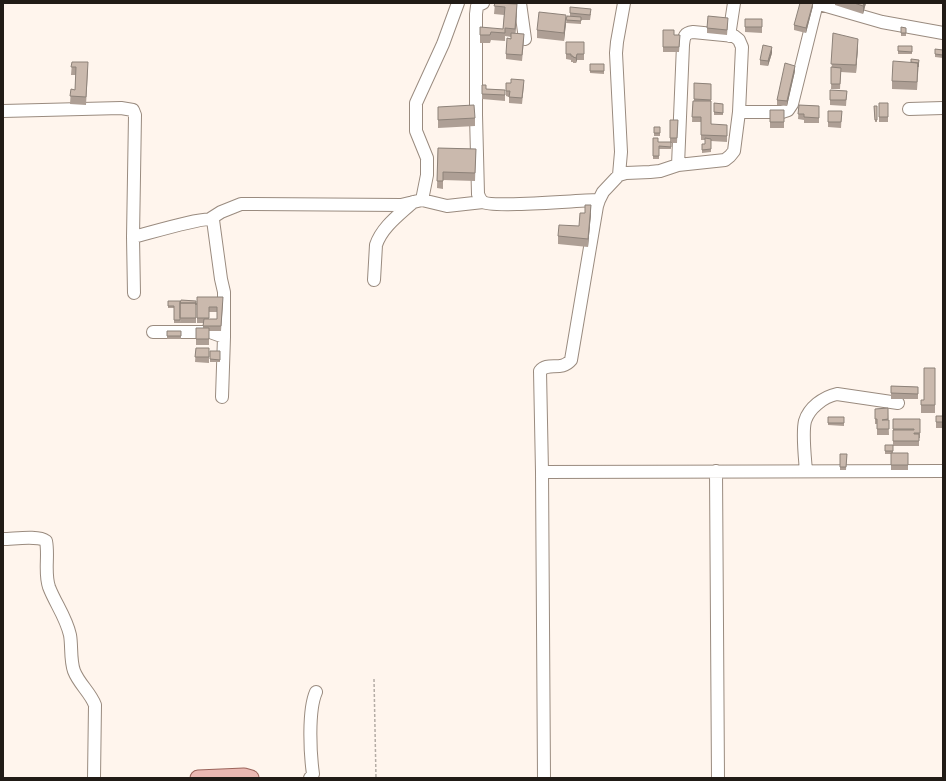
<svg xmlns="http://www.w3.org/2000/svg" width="946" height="781" font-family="'PT Sans',sans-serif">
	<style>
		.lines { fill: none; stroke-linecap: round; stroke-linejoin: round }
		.minor-casing { stroke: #9a8b7f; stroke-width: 14 }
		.major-casing { stroke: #9b645b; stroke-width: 17 }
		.path { stroke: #b4aca5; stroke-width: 1.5; stroke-dasharray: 3 2; stroke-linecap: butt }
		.minor { stroke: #fff; stroke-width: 12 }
		.major { stroke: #ebb9b3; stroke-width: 15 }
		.wall { fill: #ae9f95; fill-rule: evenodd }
		.shaded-wall { fill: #8d8279 }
		.building { fill: #cab9ad; stroke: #8d8279 }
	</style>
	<rect width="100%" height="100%" fill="#fff5ed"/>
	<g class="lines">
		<defs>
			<path id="minor" d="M483,3L477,6L476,14V115L478,194C479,197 480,200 483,202C492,208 582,200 599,200
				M520,3L525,39
				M816,3L882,22L943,33
				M729,36L734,3
				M909,109L943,108
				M3,111L121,108L133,110L135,115L133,237L134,293
				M739,112H782L788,110L792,104L817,3
				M619,175L626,173L650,172L660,171L678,165L725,160L730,156L734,151L739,112L742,47L739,40L734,36L693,32C684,33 684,37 683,45L678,165
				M422,200L427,175V158L416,131V103L443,44L458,3
				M210,219L221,212L241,204L401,205L422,200L447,206L483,202
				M133,237C146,234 205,216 213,220L221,279L224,292V337L222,397
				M374,280L376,245C382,227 399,215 413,202
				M153,332H210L224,337
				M716,471L718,778
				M806,471C805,458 802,433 805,421C809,408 823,397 837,394L898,403
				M542,472L943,471
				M3,539C14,539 38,535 46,541C49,556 44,572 49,587C55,603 66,617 70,635C72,646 70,660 74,671C79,684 90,692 95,705L94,778
				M310,778L313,774C310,753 308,710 316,692
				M544,778L542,472L540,371C548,361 561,372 571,360L597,206L599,200L603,192L619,175L621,152L616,53L617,42L624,3"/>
			<path id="major" d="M198,778L244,776L251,778"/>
		</defs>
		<use href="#minor" class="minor-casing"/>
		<use href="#major" class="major-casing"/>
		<path class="path" d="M374,679L376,778"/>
		<use href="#minor" class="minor"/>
		<use href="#major" class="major"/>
	</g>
	<path class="wall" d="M495,3L517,12L515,34L524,40L522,61L506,59V54L511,37L505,36V41L491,40L490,43H480V35L503,29L504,15L494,14Z
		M813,3V6L806,33L794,30V25Z
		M835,3H866L863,14L835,5Z
		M570,13L591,14L590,20H581V24L566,23L567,16H570Z
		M745,19H762V33L745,32Z
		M566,23L564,41L537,38V30Z
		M728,23L727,35L707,33V28Z
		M901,27L906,28V36H901Z
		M663,30L674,35L680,40L679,52H663Z
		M833,33L858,47L856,73L841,72L840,89H831Z
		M566,42H584V60H577L576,63H573V62H571V60L566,59Z
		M898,46H912V54H898Z
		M935,49L943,50V58L935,57Z
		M772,53L768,66L760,65V60Z
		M919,60L917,90L892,89V81L911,62Z
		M72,62L88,70L86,105L70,104L71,89L75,90L76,75H71Z
		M590,64H604V74L590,73Z
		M795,71L787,106L777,105V100Z
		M506,83L524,85L522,104L509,103V97L506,96Z
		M694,83L711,84V124L727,130V142L711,141V152L702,153V144H705V140H701V122H692L693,101H694Z
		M482,85L486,89L505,90V101L482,99Z
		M830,90L847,91L846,106L830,105Z
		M714,103L723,104V115H714Z
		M879,103H888V122H879Z
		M799,105L819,106V123H804V120L798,119Z
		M874,106H877V122H875Z
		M438,107L475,118V126L438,128Z
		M770,110H784V128H770Z
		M828,111H842L841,128L828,127Z
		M670,120H678L677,143H671V149H659V159H653V138L658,142H670Z
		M654,127H660V136H654Z
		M438,148L476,149L475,181L443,180V189L437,188Z
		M585,213H591L588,247L558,244V236L579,226Z
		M197,297L223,303L221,331H209V345H196V328H203V323H197ZM209,312H217V319H209Z
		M181,300L196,301V323H180Z
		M168,301H180V323H174V308H168Z
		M167,331H181V339H167Z
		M196,348H209V363L195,362Z
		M210,351H220V362H210Z
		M935,368V413H921V400H924Z
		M891,386L918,387V399H891Z
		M888,408L889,435H877V424H875V409Z
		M936,416H943V428H936Z
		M828,417H844V426L828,425Z
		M893,419H920V438H919V446H893V453H908V470H891V454H885V445H893Z
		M840,454H847L846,470H840Z"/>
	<path class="shaded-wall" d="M813,3V6L806,33V28Z
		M864,3H866L863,14V6Z
		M517,4V12L515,37V29Z
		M566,15V23L564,41V33Z
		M858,39V47L856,73V65Z
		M772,47V53L768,66V61Z
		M577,54V60L576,63V58Z
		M795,66V71L787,106V101Z
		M591,205V213L588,247V239Z"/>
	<path class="building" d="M495,3L517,4L515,29L505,28V33L491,32L490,35H480V27L503,29L505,7L494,6Z
		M800,3H813L806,28L794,25Z
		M854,3H864L863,6Z
		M570,7L591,9L590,15L570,13Z
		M539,12L566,15L564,33L537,30Z
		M567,16L581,17V21L566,20Z
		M708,16L728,18L727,30L707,28Z
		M745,19H762V27H745Z
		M901,27L906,28V33H901Z
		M663,30H674V35H680L679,47H663Z
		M511,33L524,34L522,55L506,54L507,38L511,39Z
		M833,33L858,39L856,65L831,64Z
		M566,42H584V54H577L576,58L573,57V56H571V54H566Z
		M763,45L772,47L768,61L760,60Z
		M898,46H912V52L898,51Z
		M935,49L943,50V55L935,54Z
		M911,59L919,60L918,67V63L911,62Z
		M893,61L918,63L917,82L892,81Z
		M72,62H88L86,97L70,96L71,89L75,90L76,67H71Z
		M785,63L795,66L787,101L777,100Z
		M590,64H604V71H590Z
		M831,67L841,68L840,84H831Z
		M511,79L524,80L522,98L509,97L510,91H506V83H511Z
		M694,83L711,84V100L694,99Z
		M482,85H486V89L505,90V95L482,94Z
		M830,90L847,91L846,100H830Z
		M693,101H711V124L727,125V136L701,135V117H692Z
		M714,103L723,104V113L714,112Z
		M879,103H888V117H879Z
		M474,105L475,118L438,120V107Z
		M799,105L819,106V118L804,117V114H798Z
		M874,106H877V120H875Z
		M770,110H784V122H770Z
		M828,111H842L841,122H828Z
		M670,120H678L677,138H670Z
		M654,127H660V133H654Z
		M653,138H658V142H671V147L659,146V156H653Z
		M705,138L711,139V149L702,150V144H705Z
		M438,148L476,149L475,173L443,172V181H437Z
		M585,205H591L588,239L558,236L559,225L579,226L580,213H585Z
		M197,297H223L221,326H203L204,319H217V307H209V318H197Z
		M181,300L196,301V305V303H180Z
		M168,301H180V320H174V306H168Z
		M180,303H196V318H180Z
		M196,328H209V339H196Z
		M167,331H181V336H167Z
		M196,348H209V357H195Z
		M210,351H220V360L210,359Z
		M924,368H935V405H921V400H924Z
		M891,386L918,387V394L891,393Z
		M888,408V419L882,420H889V429H877V419H875V409Z
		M936,416H943V422H936Z
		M828,417H844V423H828Z
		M893,419H920V433H914V434H919V441H893V430H914V429H893Z
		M885,445H893V451H885Z
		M891,453H908V465H891Z
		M840,454H847L846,467H840Z"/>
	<rect width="946" height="781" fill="none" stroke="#211b16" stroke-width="8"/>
</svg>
